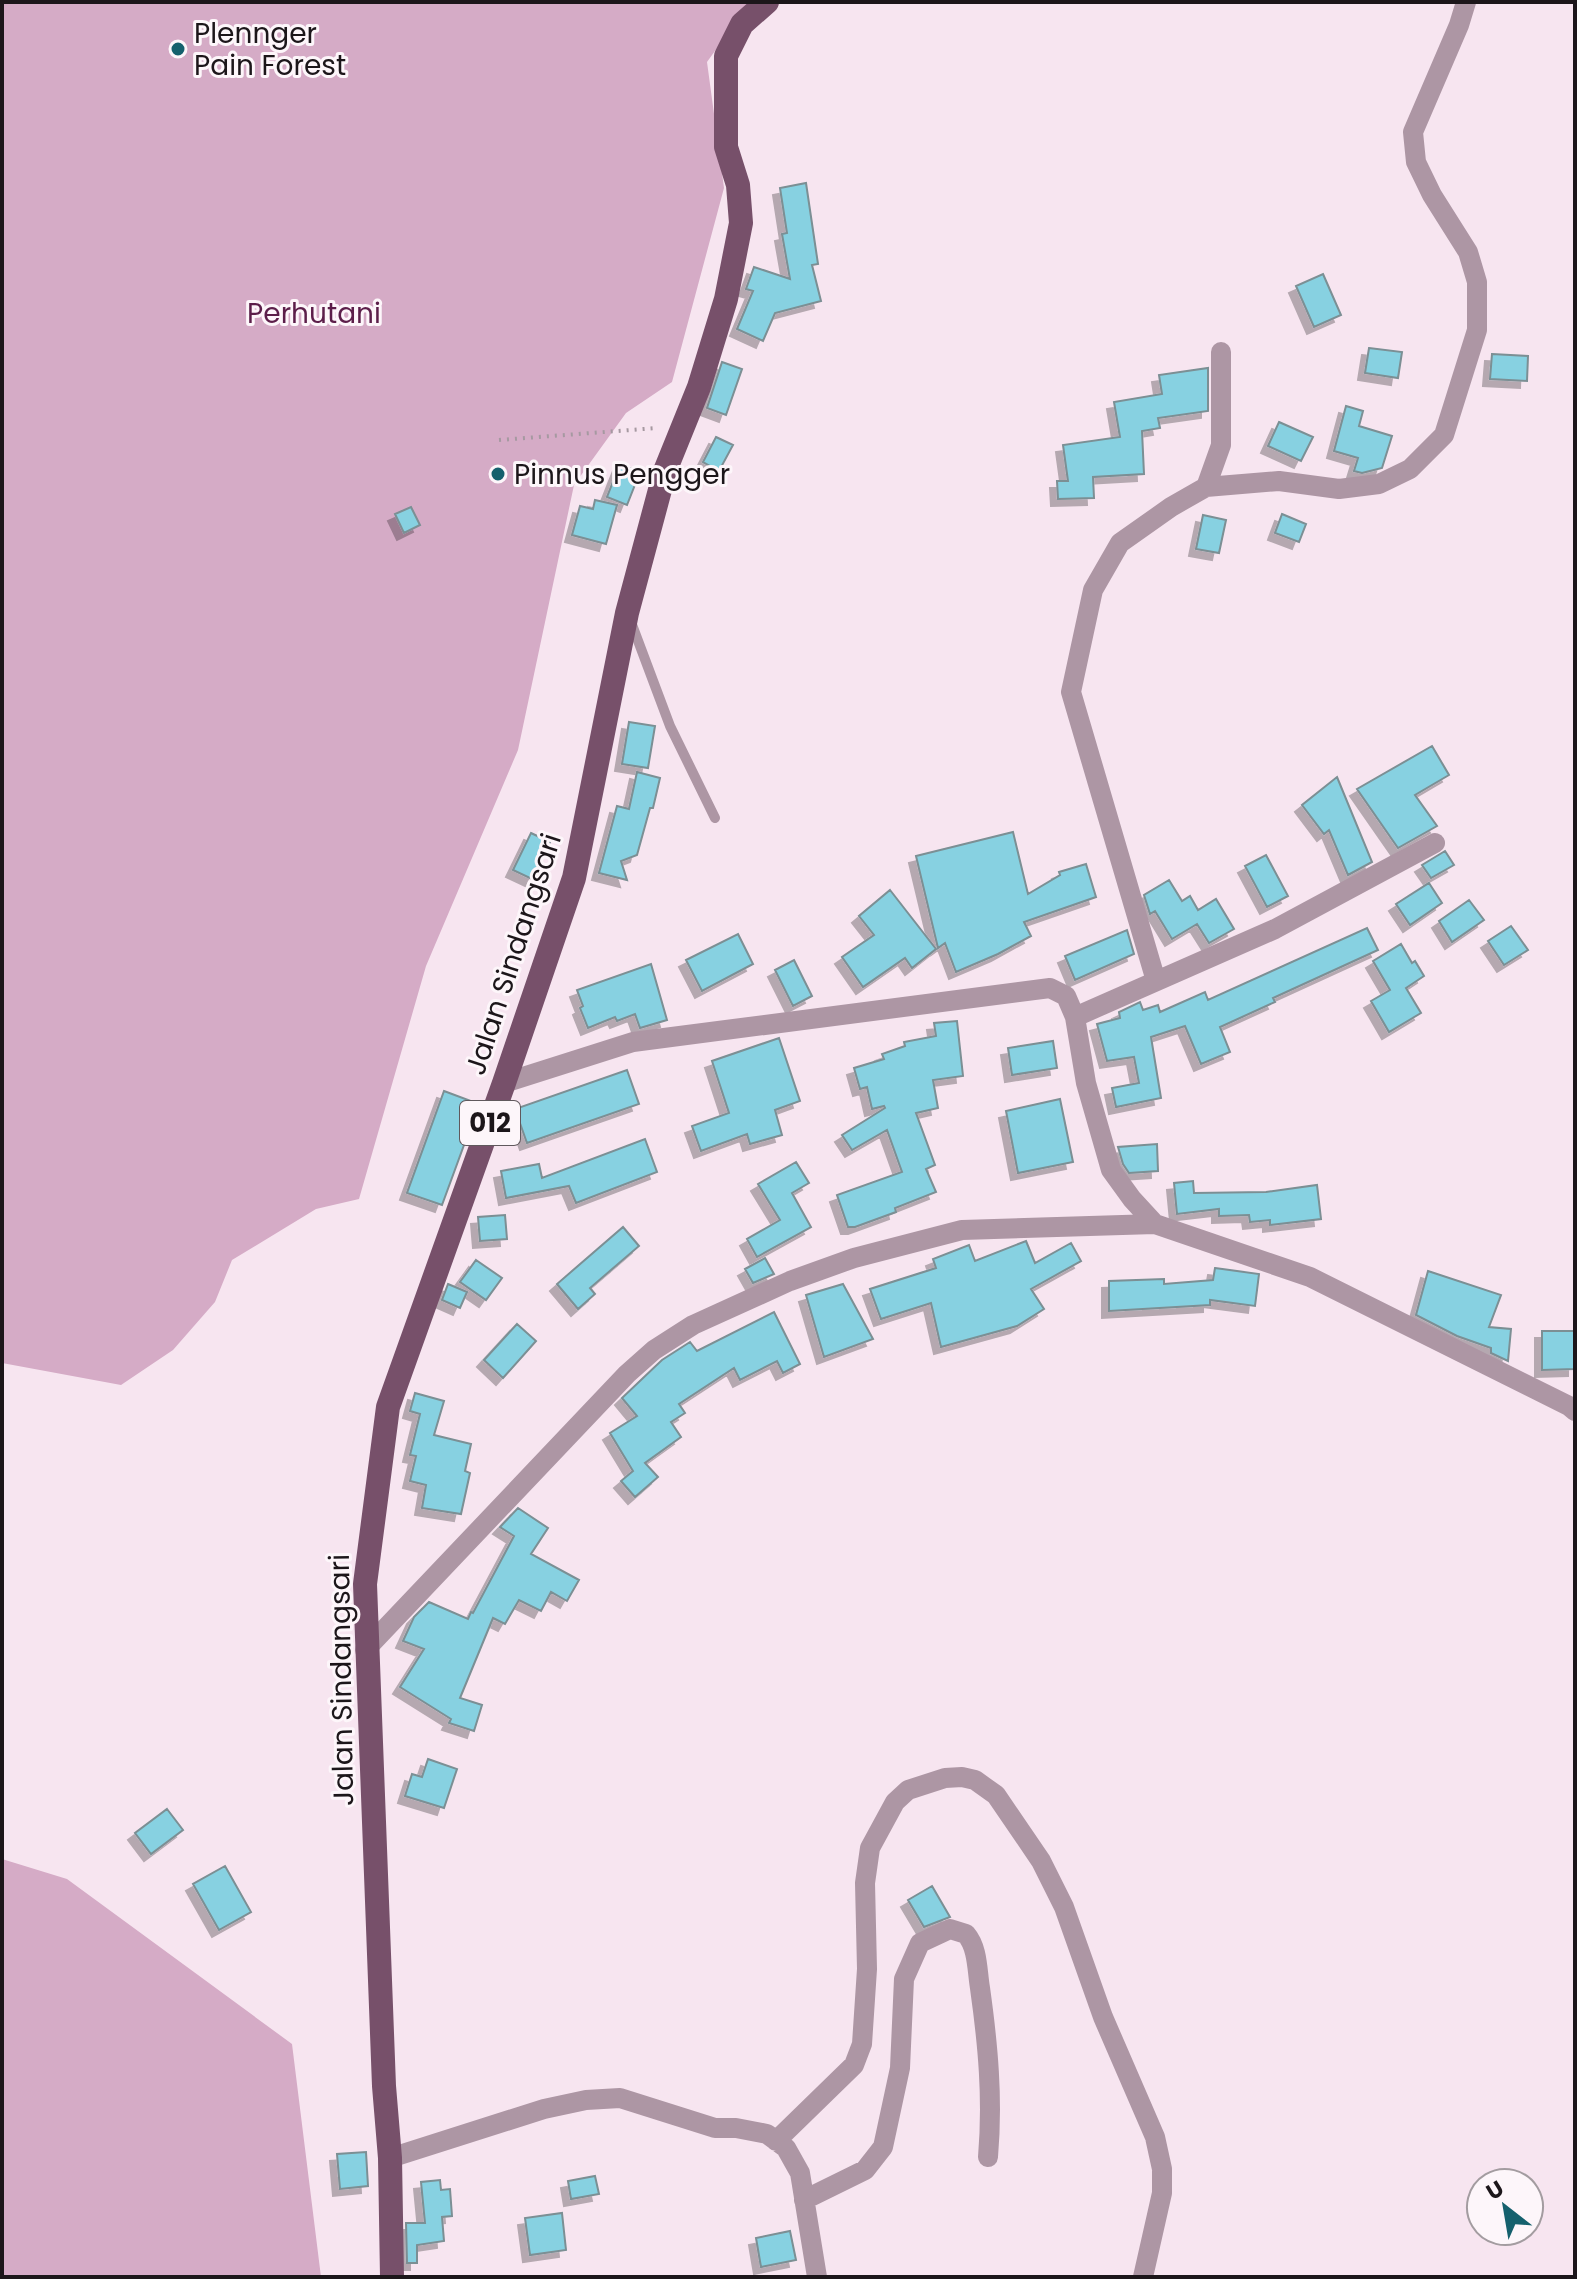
<svg xmlns="http://www.w3.org/2000/svg" width="1577" height="2279" font-family="Poppins,sans-serif">
	<style>
		.green { fill: #d5abc6 }
		.building { fill: #87d1e1; stroke: #7b8f94; stroke-width: 2; filter: url(#shadow) }
		.lines { fill: none; stroke-linecap: round; stroke-linejoin: round }
		.path { stroke: #a699a1; stroke-width: 4; stroke-dasharray: 2 6; stroke-linecap: butt }
		.lane { stroke: #ad96a4; stroke-width: 10 }
		.street { stroke: #ad96a4; stroke-width: 20 }
		.primary { stroke: #77506a; stroke-width: 24 }
		.poi-dot { fill: #15606d; stroke: #fdf6fa; stroke-width: 3 }
		.labels { text-anchor: middle; stroke-width: 6; stroke-linejoin: round; paint-order: stroke }
		.shield { fill: #fdf6fa; stroke: #60595d; stroke-width: 2 }
		.shield-label { font-size: 26px; font-weight: bold; fill: #1c161a }
		.poi-label { font-size: 28px; fill: #1c161a; stroke: #fdf6fa; text-anchor: start }
		.park-label { font-size: 28px; fill: #5c1e4a; stroke: #fdf6fa }
		.street-label { font-size: 28px; fill: #1c161a; stroke: #fdf6fa }
	</style>
	<defs>
		<filter id="shadow"><feDropShadow dx="-7" dy="7" stdDeviation="0" flood-color="#0004"/></filter>
	</defs>
	<rect width="100%" height="100%" fill="#f7e5f0"/>
	<path class="green" d="M2,2H750L707,62L724,188L672,382L626,413L574,485L518,750L426,966L359,1199L316,1209L232,1260L215,1302L173,1350L121,1385L2,1363Z
		M2,1859L67,1879L292,2044L321,2277H2Z"/>
	<path class="building" d="M806,183L818,264L812,265L821,301L775,313L763,341L737,329L753,291L746,289L754,267L790,279L782,234L787,233L780,188Z
		M1323,274L1341,315L1314,327L1296,286Z
		M1369,348L1402,352L1398,378L1365,373Z
		M1492,354L1528,356L1527,381L1490,379Z
		M722,362L742,369L726,415L707,408Z
		M1208,368V411L1158,418L1160,428L1142,431L1144,474L1093,477L1094,498L1058,499L1057,481H1068L1063,445L1120,437L1114,402L1162,394L1159,375Z
		M1346,406L1363,411L1359,426L1392,436L1382,468L1362,473L1354,471L1358,458L1334,451Z
		M1279,422L1313,437L1301,461L1268,446Z
		M716,437L733,445L719,471L703,462Z
		M620,464L640,472L627,505L607,497Z
		M595,500L617,505L606,544L572,535L580,506L593,509Z
		M411,507L420,525L404,533L395,514Z
		M1282,514L1306,524L1299,542L1275,533Z
		M1203,515L1226,520L1219,553L1196,549Z
		M629,722L655,726L648,768L622,764Z
		M1432,746L1449,775L1415,795L1437,826L1398,848L1357,789Z
		M637,772L660,778L653,808H650L637,855L621,861L627,880L599,873L617,806L629,809Z
		M1337,777L1372,862L1348,875L1329,830L1324,834L1302,805Z
		M1013,832L1028,894L1060,875L1059,872L1086,864L1096,897L1024,922L1031,936L998,954L956,972L945,943L938,948L916,856Z
		M531,833L550,842L532,879L513,870Z
		M1445,851L1454,865L1431,878L1422,865Z
		M1266,855L1288,896L1267,907L1245,866Z
		M1169,880L1182,901L1190,896L1198,910L1216,899L1234,929L1209,943L1197,924L1172,939L1155,911L1150,914L1144,895Z
		M1429,883L1442,903L1410,925L1396,904Z
		M890,890L936,949L912,968L905,958L863,987L842,957L874,935L859,916Z
		M1469,900L1484,920L1452,942L1439,921Z
		M1511,926L1528,950L1504,965L1488,941Z
		M1367,928L1378,950L1273,998L1275,1002L1220,1027L1230,1052L1201,1064L1185,1026L1151,1037L1161,1098L1116,1107L1112,1088L1139,1083L1134,1057L1107,1061L1097,1024L1120,1018L1119,1012L1140,1002L1143,1010L1158,1005L1160,1012L1205,992L1208,1000Z
		M1127,930L1134,954L1075,980L1065,956Z
		M738,934L753,964L702,991L686,960Z
		M1401,944L1412,963L1415,961L1424,976L1406,988L1421,1013L1389,1032L1371,1001L1390,990L1373,961Z
		M794,960L812,996L793,1006L775,970Z
		M651,964L667,1020L640,1028L635,1014L617,1021L615,1017L588,1028L580,1008L583,1006L577,990Z
		M957,1021L963,1076L933,1080L938,1108L916,1113L935,1165L926,1169L936,1192L895,1208L896,1212L855,1227H848L837,1195L902,1172L887,1130L852,1150L842,1135L885,1108L884,1106L872,1109L867,1087L860,1089L854,1068L884,1059L882,1054L905,1046L904,1042L936,1036L934,1023Z
		M779,1038L800,1101L775,1110L782,1135L750,1144L747,1134L701,1151L692,1126L729,1113L712,1061Z
		M1053,1041L1057,1068L1012,1075L1008,1048Z
		M627,1070L639,1104L527,1143L515,1109Z
		M444,1091L479,1104L442,1205L407,1193Z
		M1060,1099L1073,1162L1018,1173L1006,1111Z
		M645,1139L657,1172L576,1203L569,1186L506,1198L501,1171L539,1164L542,1178Z
		M1157,1144L1158,1171L1129,1173L1123,1164L1118,1147Z
		M796,1162L809,1183L792,1193L811,1227L757,1257L747,1239L780,1220L758,1184Z
		M1193,1181L1194,1193L1266,1192L1317,1185L1321,1219L1270,1225V1220L1250,1222L1249,1215L1219,1216V1209L1177,1214L1174,1183Z
		M505,1215L507,1239L480,1241L478,1217Z
		M623,1227L639,1246L590,1288L595,1294L578,1309L557,1284Z
		M1026,1241L1035,1263L1071,1243L1081,1261L1031,1289L1044,1309L1017,1326L941,1347L931,1303L881,1319L870,1289L936,1268L933,1259L969,1245L975,1261Z
		M765,1258L774,1274L753,1283L745,1269Z
		M476,1260L502,1278L486,1300L460,1282Z
		M1215,1268L1259,1274L1255,1306L1210,1300V1305L1109,1311V1281L1164,1279V1284L1213,1280Z
		M1428,1271L1501,1295L1489,1327L1511,1329L1508,1361L1491,1353V1348L1457,1336L1416,1315Z
		M448,1284L467,1292L460,1308L442,1300Z
		M843,1284L873,1339L824,1357L806,1295Z
		M774,1312L800,1364L783,1373L777,1361L740,1380L734,1368L679,1404L685,1413L671,1422L681,1437L645,1463L658,1477L635,1497L621,1481L633,1471L610,1433L637,1416L622,1398L662,1360L690,1342L697,1351Z
		M517,1324L536,1341L503,1378L484,1360Z
		M1542,1331H1575V1369L1542,1370Z
		M415,1393L444,1401L434,1435L471,1444L465,1471L470,1473L461,1514L422,1508L426,1485L410,1481L416,1456L410,1455L420,1414L410,1411Z
		M518,1508L548,1528L531,1554L579,1580L567,1601L551,1592L541,1611L519,1600L505,1624L493,1618L460,1698L482,1705L474,1731L449,1723L451,1719L400,1687L424,1649L403,1641L414,1617L429,1602L468,1619L471,1612L473,1613L514,1536L500,1527Z
		M428,1759L457,1769L444,1808L405,1796L412,1774L422,1777Z
		M167,1809L183,1830L151,1854L135,1833Z
		M225,1866L251,1912L219,1930L193,1884Z
		M932,1886L950,1917L924,1927L908,1900Z
		M366,2152L368,2186L340,2189L337,2154Z
		M595,2176L599,2194L571,2199L568,2181Z
		M440,2180L441,2190L450,2189L452,2216L442,2217L444,2241L417,2245V2263H407L406,2223H425L421,2182Z
		M562,2213L566,2250L530,2255L525,2218Z
		M790,2231L796,2260L761,2267L756,2238Z"/>
	<g class="lines">
		<path class="path" d="M499,440L657,428"/>
		<path class="lane" d="M631,622L670,726L715,818"/>
		<path class="street" d="M1206,487L1221,445V352
			M1156,981L1071,692L1093,590L1120,543L1171,507L1206,487L1279,481L1339,489L1379,484L1410,469L1444,435L1477,330V282L1468,252L1432,195L1416,162L1413,132L1459,25L1466,2
			M1075,1017L1275,929L1435,843
			M504,1083L633,1042L1050,988L1066,996L1075,1017L1086,1083L1111,1170L1132,1199L1155,1224L1310,1277L1569,1406L1575,1411
			M365,1650L627,1374L654,1350L693,1325L790,1281L854,1258L962,1230L1155,1224
			M776,2141L854,2065L862,2044L867,1969L865,1883L870,1848L895,1802L908,1790L945,1778L962,1777L975,1780L996,1795L1041,1861L1064,1907L1103,2017L1155,2137L1162,2169V2193L1143,2277
			M390,2158L544,2109L586,2100L620,2098L715,2128H736L767,2134L786,2148L800,2173L817,2277
			M804,2200L865,2170L883,2147L900,2068L904,1979L920,1943L950,1929L966,1934C978,1948 977,1970 980,1988C988,2045 993,2099 988,2157"/>
		<path class="primary" d="M392,2277L390,2158L384,2086L365,1584L388,1407L504,1083L574,878L627,613L665,471L699,387L726,299L741,223L738,185L726,147V56L742,24L767,2"/>
	</g>
	<g class="poi-dot">
		<circle cx="178" cy="49" r="8"/>
		<circle cx="498" cy="474" r="8"/>
	</g>
	<g class="labels">
		<rect class="shield" x="460" y="1101" width="60" height="44" rx="6"/>
		<g class="shield-label">
			<text x="490" y="1132">012</text>
		</g>
		<g class="poi-label">
			<text x="194" y="43">Plennger<tspan x="194" dy="32">Pain Forest</tspan></text>
			<text x="514" y="484">Pinnus Pengger</text>
		</g>
		<g class="park-label">
			<text x="314" y="323">Perhutani</text>
		</g>
		<g class="street-label">
			<text transform="translate(513 954) rotate(-72)" y="10">Jalan Sindangsari</text>
			<text transform="translate(341 1680) rotate(-91)" y="10">Jalan Sindangsari</text>
		</g>
	</g>
	<rect width="1577" height="2279" fill="none" stroke="#1c161a" stroke-width="8"/>
	<g transform="translate(1505 2207) rotate(329)"><circle r="38" fill="#fdf6fa" stroke="#a39ca0" stroke-width="2"/>
	<path d="M0-6L14 30L0 20L-14 30Z" fill="#15606d"/>
	<text y="-12" font-size="22" font-weight="bold" text-anchor="middle" fill="#1c161a">U</text>
	</g>
</svg>
